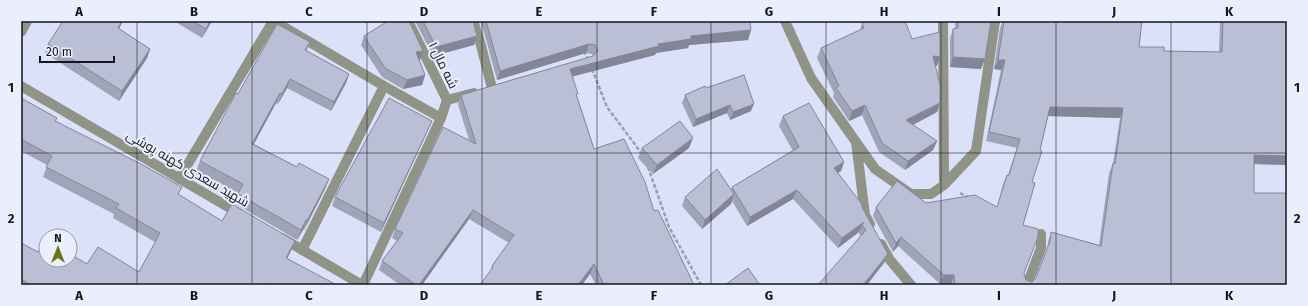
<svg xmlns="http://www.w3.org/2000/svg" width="1308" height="306" font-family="'Fira Sans',Cairo,sans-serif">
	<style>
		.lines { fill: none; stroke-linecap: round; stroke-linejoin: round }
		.path { stroke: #9a9eb1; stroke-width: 2.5; stroke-dasharray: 4 2; stroke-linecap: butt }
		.minor { stroke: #919288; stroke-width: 10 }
		.tertiary { stroke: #919288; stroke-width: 10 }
		.wall { fill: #a0a4b8; fill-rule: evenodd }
		.shaded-wall { fill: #828696 }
		.building { fill: #babfd6; stroke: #828696; fill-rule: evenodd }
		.grid { fill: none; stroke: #14161e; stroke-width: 1; stroke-opacity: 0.55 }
		.labels { text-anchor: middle; stroke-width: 4; stroke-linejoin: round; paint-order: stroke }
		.street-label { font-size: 13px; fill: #14161e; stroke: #ebeefc }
		.neatline { fill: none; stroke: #14161e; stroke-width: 1.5 }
		.grid-label { font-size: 13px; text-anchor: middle; font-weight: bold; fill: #14161e }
	</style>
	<rect width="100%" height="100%" fill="#dbe1f8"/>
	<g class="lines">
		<path class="path" d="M584,51L589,61
			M592,69L607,107L642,154
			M648,167L669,227L701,285
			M960,193L969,198"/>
		<path class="minor" d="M274,21L384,86L441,118
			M408,21L447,100
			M473,21L479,38L492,88
			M785,21L811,78L875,169L911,194H931L944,185L943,21
			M21,86L240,214
			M856,142L865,215L870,224
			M179,179L273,21
			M944,185L976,151L995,21
			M282,238L362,285
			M881,244L890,260L911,285
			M302,250L384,86
			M363,285L441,118L447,100L474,93
			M1027,285L1041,248V234"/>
		<path class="tertiary" d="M21,32L27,21"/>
	</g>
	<path class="wall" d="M174,21H212L202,38Z
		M415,21H473L477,36L474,45L433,56Z
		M480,21H750L751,30L748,40L689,45L688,48L656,53L655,55L572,76L577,96L594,149L654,211L694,285H596L590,274L582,285H480L490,272L492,266L509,243L469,219L422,285H400L379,270L382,261L397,241L392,238L395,229L469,140L458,104L461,95L593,56L592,54L586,53L497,80L485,36Z
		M955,21H991L985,59L981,69L950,67V38L953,29L955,28Z
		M1003,21H1142L1139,47L1164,51L1219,52L1220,21H1287V165L1254,164V193L1287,285H951V284H940L898,246L893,252L873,216L876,207L926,203L997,207L1003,184L1007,175H1008L1017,148L986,141L1001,70L994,69L1000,28ZM1048,116L1120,118L1113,163L1109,173L1099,245L1051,232L1048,242L1047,250L1036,278L1032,282L1026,280L1024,274L1023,225L1032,182Z
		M862,23L912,39L937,66H935L940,103L937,112L913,125L937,141L933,150L905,170L879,152L862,115L849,121L833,97L834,93L817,58L821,48L860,30Z
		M119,29L150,49L147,58L119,101L45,53L48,44Z
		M364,36L420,60H419L425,75L422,85L403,89L382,77L361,45Z
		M310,42L307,51L349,74L346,83L331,111L287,88L278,104L276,103L254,144L297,167L329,179L325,189L304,230H303L297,240L234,203L238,193L196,171L200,161L238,94Z
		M706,88L751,111L730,120L727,113L693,127L682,103L685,95Z
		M21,98L57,118L56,121L222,221L291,251L287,258L332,285H21V243L38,252L87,264L139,272L155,242L113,218L114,214L43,177L47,165L21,151Z
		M783,116L844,162L841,171L838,173L863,209L884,263L859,234V232L838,248L793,199L747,226L732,201L731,204L702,229L682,206L685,197L731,190L732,187L793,151L779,126Z
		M432,121L428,130L381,232L332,206L335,197Z
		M642,148H689L653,174L638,158Z"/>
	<path class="shaded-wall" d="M122,21H123L115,37L118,28Z
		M210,21H212L202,38L206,29Z
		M751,30L748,40L689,45L688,48L656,53L655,55L567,78L570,69L658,44L691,36Z
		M477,36L474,45L433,56L436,47Z
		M589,44L586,53L497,80L500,71Z
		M150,49L147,58L119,101L122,91Z
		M423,51L420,60L413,62L416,52Z
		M933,56L940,57L937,66H929Z
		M953,57L985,59L981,69L950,67Z
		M998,60H1005L1001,70L994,69Z
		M349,74L346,83L331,111L334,102Z
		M425,75L422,85L403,89L407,80Z
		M290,79L287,88L278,104L282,94Z
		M280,93L276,103L249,153L252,144Z
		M940,103L937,112L903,130L906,120Z
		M754,104L751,111L730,120L733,112Z
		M730,105L727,113L693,127L696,119Z
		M865,105L862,115L849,121L852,111Z
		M1050,107L1123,108L1120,118L1047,116Z
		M432,121L428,130L381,232L384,223Z
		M693,138L689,148L653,174L657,165Z
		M937,141L933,150L905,170L908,161Z
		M1254,155L1287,156V165L1251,164Z
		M844,162L841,171L831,177L834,168Z
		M329,179L325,189L304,230L307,221Z
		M797,190L793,199L747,226L750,217Z
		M734,194L731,204L702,229L705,220Z
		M473,210L469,219L422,285H419Z
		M306,220L303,230L297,240L301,230Z
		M864,222L862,225L859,232L838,248L842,238Z
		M901,237L898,246L893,252L896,243Z
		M295,241L291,251L282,268L286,258Z
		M888,254L884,263L867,285H863Z
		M594,264L590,274L582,285H578Z
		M944,275H954L951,284H940Z"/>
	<path class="building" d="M63,21H122L118,28L150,49L122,91L48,44Z
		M193,21H210L206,29Z
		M388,21H409L423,51L416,52L425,75L407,80L385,68L364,36Z
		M423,21H473L477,36L436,47Z
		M486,21H750L751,30L691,36V39L658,44L659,46L570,69L578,94H576L594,149L624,139L645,182L654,211L658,210L694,285H604L594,264L578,285H480L493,267L492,266L514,235L473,210L419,285H416L382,261L403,233L395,229L443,127L476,144L461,95L593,56L598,51L595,45L589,44L500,71Z
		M867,21H905L912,39L940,32V57L933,56L940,85V103L906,120L937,141L908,161L882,143L865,105L852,111L836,88L839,86L821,48L864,28L862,23Z
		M958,21H991L985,59L953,57V29L958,28Z
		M1004,21H1142L1139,47H1164V51L1222,52L1223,21H1287V156L1254,155V193H1287V285H955L954,275H944L901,237L896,243L876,207L897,181L926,203L975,195L997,207L1007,175H1009L1020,139L989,132L1005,60H998ZM1050,107L1123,108L1115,164L1113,163L1101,246L1051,232L1050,241L1036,278L1032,282L1026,280L1024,273L1038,237V229L1023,225L1035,183L1032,182L1042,151L1040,150Z
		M277,24L310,42L305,50L349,74L334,102L290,79L282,94L280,93L252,144L297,167L299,163L329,179L307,221L306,220L301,230L238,194L243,184L200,161L236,93L238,94Z
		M744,75L754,104L733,112L730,105L696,119L685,95L705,86L706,88Z
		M21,98L57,118L55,121L141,164L182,187L178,194L222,221L232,204L295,241L286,258L333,283L332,285H271L268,284V285H31L21,279V243L38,252L45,240H46V260H70V254L87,264L98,247L139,272L160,233L116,208L119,204L46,167L52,156L21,139Z
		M389,98L432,121L384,223L335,197Z
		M809,103L844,162L834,168L861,203L863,209L888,254L863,285H818L866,230L862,225L864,222L842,238L797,190L750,217L732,187L799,147L783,116Z
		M680,121L693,138L657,165L642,148Z
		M717,169L734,194L705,220L685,197Z
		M748,268L760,285H725Z"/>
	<path class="grid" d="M137,21V285M252,21V285M367,21V285M482,21V285M597,21V285M711,21V285M826,21V285M941,21V285M1056,21V285M1171,21V285M21,153H1287"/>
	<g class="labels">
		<g class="street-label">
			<text transform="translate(444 65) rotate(64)" y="5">شه مال ۱</text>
			<text transform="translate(188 168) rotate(30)" y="5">شهید سعدی کهنه پوشی</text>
		</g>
	</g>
	<rect width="1308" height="306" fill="none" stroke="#ebeefc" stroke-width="44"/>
	<g transform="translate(58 248)"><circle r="19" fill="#ebeefc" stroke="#9598a3"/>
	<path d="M0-3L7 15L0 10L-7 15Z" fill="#6d7014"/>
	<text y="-6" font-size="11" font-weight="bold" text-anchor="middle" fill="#14161e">N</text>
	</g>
	<path d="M40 56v6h74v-6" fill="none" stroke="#14161e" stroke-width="2"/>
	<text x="46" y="56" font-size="12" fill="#14161e" stroke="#ebeefc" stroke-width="3" paint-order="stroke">20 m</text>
	<rect x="22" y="22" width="1264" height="262" class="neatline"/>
	<g class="grid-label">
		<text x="79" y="16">A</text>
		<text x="194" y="16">B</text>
		<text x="309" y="16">C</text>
		<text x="424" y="16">D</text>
		<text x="539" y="16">E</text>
		<text x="654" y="16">F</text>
		<text x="769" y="16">G</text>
		<text x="884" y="16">H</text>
		<text x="999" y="16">I</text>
		<text x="1114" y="16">J</text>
		<text x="1229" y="16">K</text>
		<text x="11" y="92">1</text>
		<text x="1297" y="92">1</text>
		<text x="11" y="223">2</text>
		<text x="1297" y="223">2</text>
		<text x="79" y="300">A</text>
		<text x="194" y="300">B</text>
		<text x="309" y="300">C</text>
		<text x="424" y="300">D</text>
		<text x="539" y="300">E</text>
		<text x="654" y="300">F</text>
		<text x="769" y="300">G</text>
		<text x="884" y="300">H</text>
		<text x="999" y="300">I</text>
		<text x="1114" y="300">J</text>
		<text x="1229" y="300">K</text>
	</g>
</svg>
